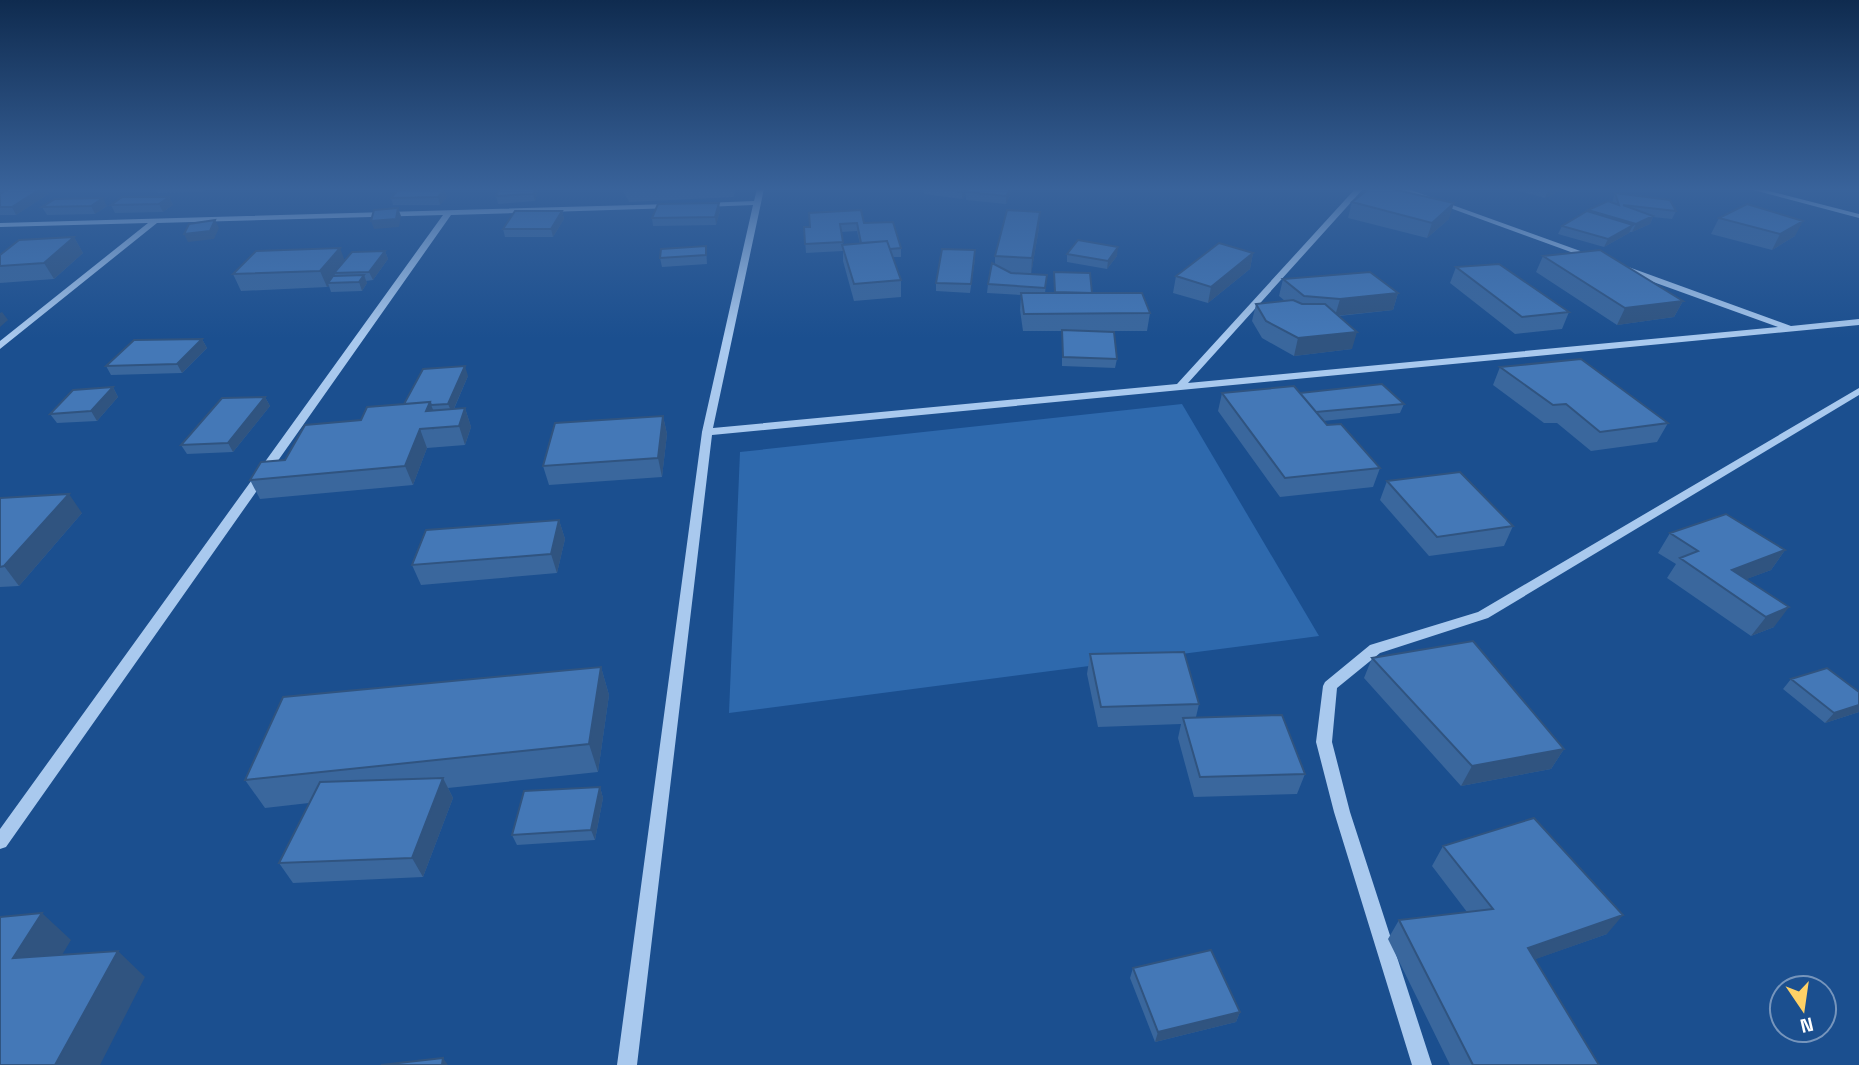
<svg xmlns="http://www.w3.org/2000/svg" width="1859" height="1065" font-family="'Space Grotesk',sans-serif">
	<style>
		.green { fill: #2e69ad }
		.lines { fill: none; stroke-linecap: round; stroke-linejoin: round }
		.minor { fill: #a9c9ee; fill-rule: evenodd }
		.wall { fill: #3a679d; fill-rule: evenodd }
		.shaded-wall { fill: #305480 }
		.building { fill: #4478b7; stroke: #305480; stroke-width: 2 }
	</style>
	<rect width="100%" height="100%" fill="#1b4f8f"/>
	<path class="green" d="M1182,404L1319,636L729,713L740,452Z"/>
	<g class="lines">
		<path class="minor" d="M757,189H764L713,428L1177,384L1355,189H1363L1188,383L1778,327L1620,270L1619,268L1623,265L1791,326L1859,319V325L712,435L637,1065H617L702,432L753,205L704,207L700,205L704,203L754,201Z
			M1398,189H1408L1597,257L1590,259Z
			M1750,189H1761L1859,214V218Z
			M671,204L675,206L674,208L451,215L6,847L0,849V829L443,215L157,223L0,349V341L148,223L0,227V223Z
			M1859,388V395L1488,618L1380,653L1337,688L1332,742L1350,812L1432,1065H1412L1334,812L1316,742L1323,686L1325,682L1370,645L1478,612Z"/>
	</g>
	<path class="wall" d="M56,189L16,215H0V194Z
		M156,189H206L202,192L158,193Z
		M444,189L447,197L440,205H393L391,198Z
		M499,189H538V191L535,201L498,204L496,196Z
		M622,189H735L734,197L629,202Z
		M924,189H1011L1010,195L1006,204L966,200V194L962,199L924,194Z
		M1512,189H1564L1545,198Z
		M1615,193L1676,211L1672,219L1653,217L1650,224L1632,232H1630L1629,233L1604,247L1558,234L1562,226L1587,212L1588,210L1612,202Z
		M169,197L173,205L163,212L115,213L111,205Z
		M1352,202L1449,219L1427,238L1348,218Z
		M107,206L95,214L47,215L42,207Z
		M562,211L564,219L553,237H505L503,229Z
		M720,211L716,225L653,226L652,218Z
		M809,213L864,223L901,248V257H893L901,280V297L854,301L843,261V251L806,253L804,227H810ZM857,231L860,244L843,245L841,232Z
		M1719,218L1795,236L1772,250L1711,234Z
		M1039,228L1031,274L1047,275L1045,293H1054V272L1092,293L1150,313L1147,331H1087L1117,359L1115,368L1062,366V331H1023L1020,310L1021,295L987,293L988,284L995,265V256Z
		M74,237L83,253L54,279L0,283V255Z
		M706,246L707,264L662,267L660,258Z
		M385,251L388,259L373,280L366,281L367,283L362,291L331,292L329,286L327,287L241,291L233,274L345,261Z
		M1253,253L1250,269L1208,303L1173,293L1176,276Z
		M1067,254L1117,256L1107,269L1067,262Z
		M1543,256L1683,301L1674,317L1617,325L1536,272Z
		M975,259L970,293L936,291V283Z
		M1456,267L1569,312L1562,329L1515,334L1450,283Z
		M1283,279L1398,293L1393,310L1339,316L1352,349L1294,356L1262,338L1252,321L1256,304L1285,301L1279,296Z
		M202,339L207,348L182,373L111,375L106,366Z
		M1500,367L1668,423L1657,442L1591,451L1557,423H1544L1493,385Z
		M468,376L454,409L465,408L471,427L465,445L427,448L413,485L260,499L250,480L285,460L361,420L404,404Z
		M113,387L118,397L97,421L57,423L50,414Z
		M1222,393H1300L1404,404L1400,413L1323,421L1327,425L1380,468L1373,487L1280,497L1218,411Z
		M265,397L270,406L233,452L187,454L181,445Z
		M663,416L667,434L662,477L549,485L543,466Z
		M1387,481L1513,526L1504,546L1429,556L1380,500Z
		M0,498L82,513L19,586L0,587Z
		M559,520L565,539L557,573L421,585L412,565Z
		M1670,533L1785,550L1771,570L1746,579L1774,627L1751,636L1667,578L1676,564L1658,553Z
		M1090,654L1199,704L1196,717L1305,774L1297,794L1194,797L1178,738L1181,724L1098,727L1087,674Z
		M1372,658L1564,749L1551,769L1461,786L1364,678Z
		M601,667L609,695L598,772L448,788L453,798L423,877L293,883L279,863L309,803L265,808L245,780Z
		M1791,679L1859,692V712L1825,723L1783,689Z
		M600,787L603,798L595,840L517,845L512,835Z
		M1443,846L1607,934L1535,959L1599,1065H1450L1388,939L1399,920L1467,912L1432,866Z
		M1133,968L1240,1012L1236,1022L1155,1042L1130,978Z"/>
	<path class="shaded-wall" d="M40,189H56L16,215L12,207Z
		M444,189L447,197L440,205L438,197Z
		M535,189H538V191L535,201L533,194Z
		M964,189H971L966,192V194L962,199V192Z
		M1011,189L1010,195L1006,204V196Z
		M1551,189H1564L1545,198L1548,190Z
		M169,197L173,205L163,212L159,204Z
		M103,198L107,206L95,214L91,206Z
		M719,203L720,211L716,225L715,217Z
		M1454,203L1449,219L1427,238L1432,223Z
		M398,208L401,216L399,227L374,229L371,221Z
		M562,211L564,219L553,237L551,229Z
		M1040,212L1039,228L1031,275L1032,258Z
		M1653,216L1650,224L1632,232L1636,224Z
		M215,220L219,228L214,239L188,242L184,234Z
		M1803,221L1795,236L1772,250L1780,234Z
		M1633,225L1629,233L1604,247L1608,239Z
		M74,237L83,253L54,279L44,263Z
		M1118,247L1117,256L1107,269L1108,261Z
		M340,248L346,264L334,273L336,277L328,283L329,286L327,287L320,271Z
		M385,251L388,259L373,280L369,272Z
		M1253,253L1250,269L1208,303L1211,287Z
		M364,275L367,283L362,291L359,282Z
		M1398,293L1393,310L1335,316L1340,299Z
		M1683,301L1674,317L1617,325L1625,308Z
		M2,312L8,320L0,327V313Z
		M1357,332L1352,349L1294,356L1298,338Z
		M202,339L207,348L182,373L177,364Z
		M465,366L468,376L452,413L448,404Z
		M113,387L118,397L97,421L91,411Z
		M265,397L270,406L233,452L228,443Z
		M430,402L437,420L433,430L426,411Z
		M465,408L471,427L465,445L459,426Z
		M663,416L667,434L662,477L658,458Z
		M420,429L427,448L413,485L405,466Z
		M69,494L82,513L19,586L4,566Z
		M559,520L565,539L557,573L551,554Z
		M1785,550L1771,570L1723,588L1732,570Z
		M1789,607L1774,627L1751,636L1766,617Z
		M601,667L609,695L598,772L589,744Z
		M1859,705V712L1825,723L1834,713Z
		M1564,749L1551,769L1461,786L1472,766Z
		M443,778L453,798L423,877L412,858Z
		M600,787L603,798L595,840L591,830Z
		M42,913L71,940L44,985L13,958Z
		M1623,915L1607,934L1513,967L1528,948Z
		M118,951L145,977L100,1065H55Z
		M1240,1012L1236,1022L1155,1042L1158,1032Z
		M443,1058L448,1065H442Z"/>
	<path class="building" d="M8,189H40L12,207H0V194Z
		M444,189L438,197L391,198L398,190Z
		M499,189H535L533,194L496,196Z
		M938,189H964L962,192Z
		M968,189H1010L1006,196L966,192Z
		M1369,189H1392L1454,203L1432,223L1352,202Z
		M1615,193L1670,200L1676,211L1623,205L1653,216L1636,224L1588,210L1608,201L1619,205Z
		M122,197H169L159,204L111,205Z
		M103,198L91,206L42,207L55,199Z
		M719,203L715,217L652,218L658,204Z
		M1747,204L1803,221L1780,234L1719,218Z
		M398,208L396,219L371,221L374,210Z
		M861,210L864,223L893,222L901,248L890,249L887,241L861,243L857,223L840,224L843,242L805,244L804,227H810L809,213Z
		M1007,210L1040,212L1032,258L995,256Z
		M515,211H562L551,229H503Z
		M1587,211L1633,225L1608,239L1562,226Z
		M215,220L210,231L184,234L189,224Z
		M74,237L44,263L0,266V255L19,240Z
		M1078,240L1118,247L1108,261L1067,254Z
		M887,241L901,280L854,284L842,245Z
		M1219,243L1253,253L1211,287L1176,276Z
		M706,246V255L660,258L661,249Z
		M340,248L320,271L233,274L256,251Z
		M942,249L975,250L971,284L936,283Z
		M1600,250L1683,301L1625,308L1543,256Z
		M385,251L369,272L334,273L352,252Z
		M992,263L1011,273L1047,275L1045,288L988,284Z
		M1499,264L1569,312L1522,317L1456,267Z
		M1054,272L1090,273L1092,293L1055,292Z
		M1370,272L1398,293L1340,299L1304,296L1283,279Z
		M364,275L359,282L328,283L333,276Z
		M1021,293H1142L1150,313L1024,314Z
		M1293,300L1302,304H1325L1357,332L1298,338L1266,321L1256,304Z
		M1062,330L1114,332L1117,359L1063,357Z
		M202,339L177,364L106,366L134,340Z
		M1581,359L1668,423L1600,432L1566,404L1553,405L1500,367Z
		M465,366L448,404L431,405L430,402L404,404L423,369Z
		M1382,384L1404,404L1316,412L1300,393Z
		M1294,386L1327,425L1341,424L1380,468L1285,478L1222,393Z
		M113,387L91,411L50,414L73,390Z
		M265,397L228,443L181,445L222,398Z
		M430,402L426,411L465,408L459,426L420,429L405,466L250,480L261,462L285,460L305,425L361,420L367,407Z
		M663,416L658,458L543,466L555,423Z
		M1460,472L1513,526L1437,537L1387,481Z
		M69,494L4,566L0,567V498Z
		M1726,514L1785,550L1732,570L1789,607L1766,617L1680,558L1698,551L1670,533Z
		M559,520L551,554L412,565L426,530Z
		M1473,641L1564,749L1472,766L1372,658Z
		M1184,652L1199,704L1101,707L1090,654Z
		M601,667L589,744L245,780L283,697Z
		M1827,668L1859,692V705L1834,713L1791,679Z
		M1282,715L1305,774L1200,777L1183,718Z
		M443,778L412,858L279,863L320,782Z
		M600,787L591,830L512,835L524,791Z
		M1534,818L1623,915L1528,948L1599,1065H1473L1399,920L1493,909L1443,846Z
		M42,913L13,958L118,951L55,1065H0V917Z
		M1211,950L1240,1012L1158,1032L1133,968Z
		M443,1058L442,1065H381Z"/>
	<linearGradient id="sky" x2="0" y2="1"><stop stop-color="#0f2b4f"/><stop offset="0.56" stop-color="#39639b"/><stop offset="1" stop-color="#39639b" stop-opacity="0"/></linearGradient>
	<rect width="1859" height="338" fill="url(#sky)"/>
	<g transform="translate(1803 1009) rotate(167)"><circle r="33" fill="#1b4f8f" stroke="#7695bc" stroke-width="2"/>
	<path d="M0-5L12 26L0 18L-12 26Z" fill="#ffd166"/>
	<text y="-10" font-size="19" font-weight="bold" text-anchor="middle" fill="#ffffff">N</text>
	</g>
</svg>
